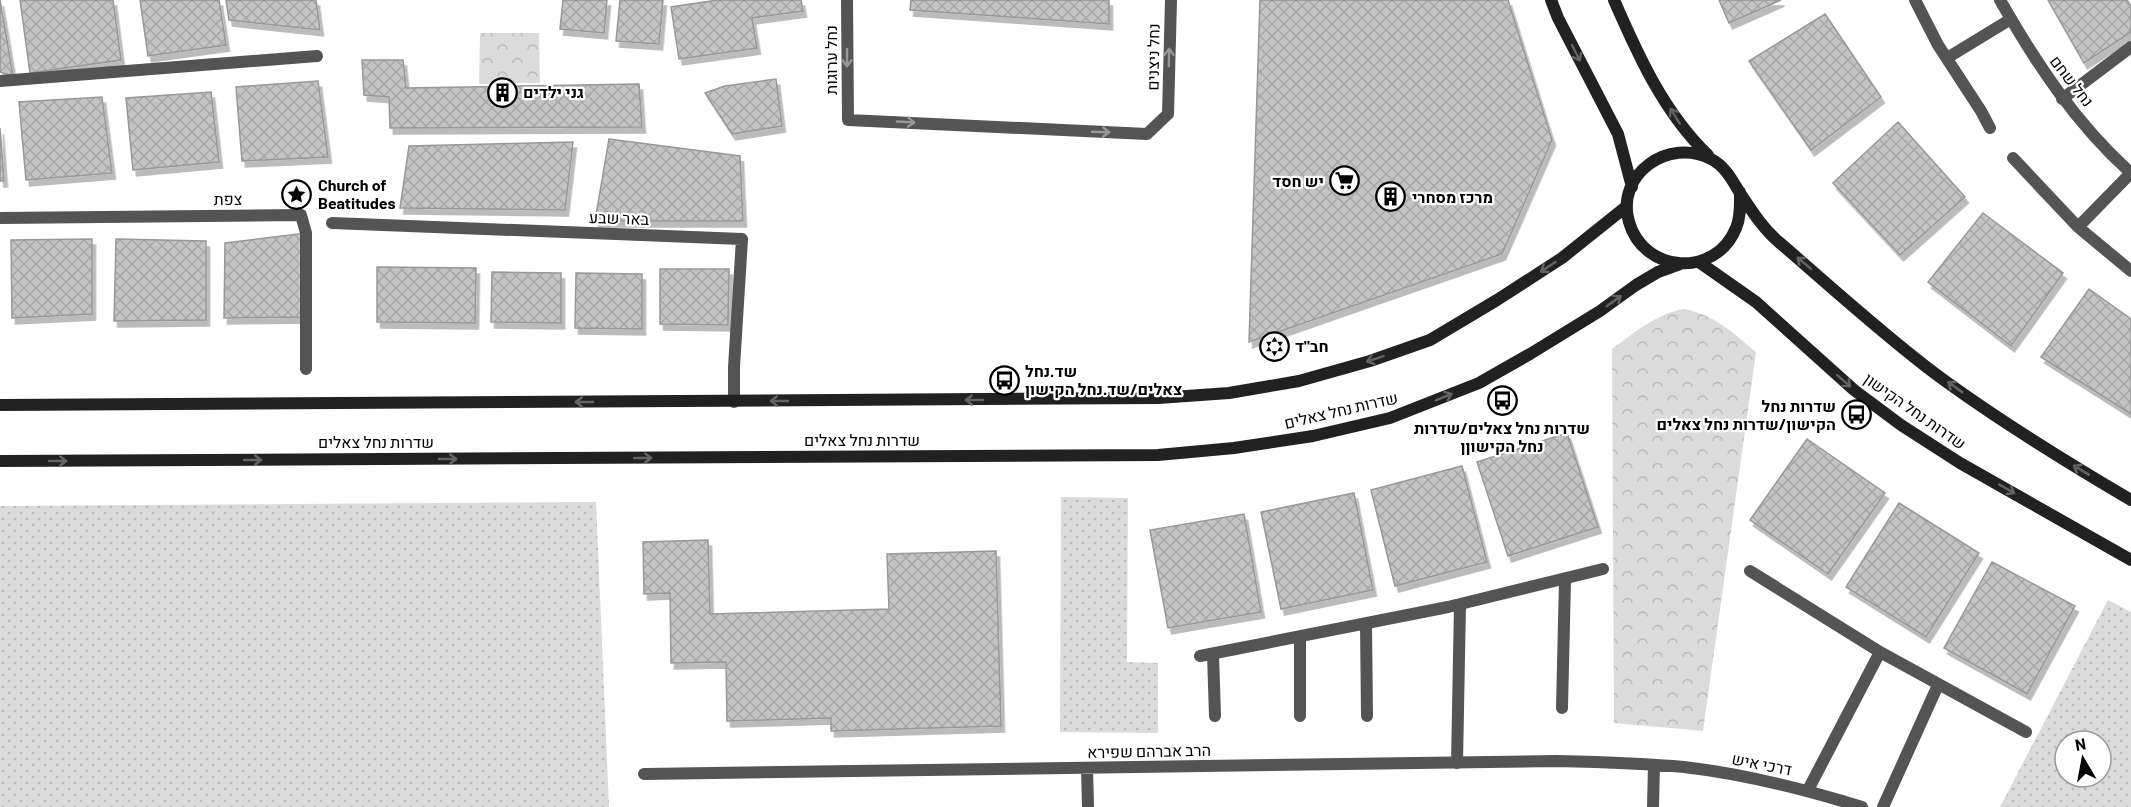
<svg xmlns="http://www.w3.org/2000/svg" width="2131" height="807" font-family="Barlow,Heebo,sans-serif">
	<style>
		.grass { fill: url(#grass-dots); fill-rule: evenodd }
		.park { fill: url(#park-crowns) }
		.building { fill: url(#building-cross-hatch); stroke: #989898; stroke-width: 1.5; filter: url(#shadow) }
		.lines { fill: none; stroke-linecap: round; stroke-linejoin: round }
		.service { stroke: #545454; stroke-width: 12 }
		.minor { stroke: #545454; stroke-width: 12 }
		.secondary { stroke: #212121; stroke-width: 12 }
		.oneway { stroke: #646464 }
		.oneway2 { stroke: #989898 }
		.labels { text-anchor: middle; stroke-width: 4.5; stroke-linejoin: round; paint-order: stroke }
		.street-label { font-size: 16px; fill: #000; stroke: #fff }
		.poi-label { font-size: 16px; font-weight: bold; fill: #000; stroke: #fff; text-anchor: start }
	</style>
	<defs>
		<pattern id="grass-dots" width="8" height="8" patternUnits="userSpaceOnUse" patternTransform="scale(1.5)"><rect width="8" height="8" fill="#dbdbdb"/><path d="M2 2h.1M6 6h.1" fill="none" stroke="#bababa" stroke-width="1.8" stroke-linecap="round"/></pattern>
		<pattern id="park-crowns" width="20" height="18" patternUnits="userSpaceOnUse" patternTransform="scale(1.5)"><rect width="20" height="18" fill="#dbdbdb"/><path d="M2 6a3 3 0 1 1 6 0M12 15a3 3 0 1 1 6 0" fill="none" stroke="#bababa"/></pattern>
		<pattern id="building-cross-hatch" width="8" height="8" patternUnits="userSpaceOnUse" patternTransform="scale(1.5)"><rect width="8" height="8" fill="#c4c4c4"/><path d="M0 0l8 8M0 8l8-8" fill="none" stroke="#a7a7a7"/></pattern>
		<filter id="shadow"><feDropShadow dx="3.5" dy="6" stdDeviation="0" flood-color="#0004"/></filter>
	</defs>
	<rect width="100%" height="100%" fill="#fff"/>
	<path class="grass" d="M1061,497L1128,498L1127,662L1158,663V733L1060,732Z
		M596,502L609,807H0V506Z
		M2108,600L2131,612V807H2000ZM2065,741H2101V777H2065Z"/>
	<path class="park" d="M480,33H539L540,83L479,84Z
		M1683,309C1714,314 1733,333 1756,352L1703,731L1614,723L1612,349C1635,332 1655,315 1683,309Z"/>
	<path class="building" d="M0,0L13,76L0,72Z
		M20,0H113L121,60L30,73Z
		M140,0H219L226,45L148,56Z
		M226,0H316L320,30L229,20Z
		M563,0H607L604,33L560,29Z
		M620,0H663L659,44L616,41Z
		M718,0H801L803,11L752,18L757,48L679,59L671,7Z
		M911,0H1109V24L910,10Z
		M1260,0H1508L1552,140L1502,254L1249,342Z
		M1719,0H1781L1729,23Z
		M2048,0H2127L2131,6V32L2084,63Z
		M1825,14L1881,97L1811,150L1749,61Z
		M362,60H403L406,88L639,84L642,127L390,128L389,97L364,95Z
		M776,79L782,126L732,134L705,93L725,86Z
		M318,81L328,157L242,161L236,87Z
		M211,92L219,162L133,170L126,98Z
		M102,97L112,173L26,180L19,102Z
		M1898,122L1965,197L1900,255L1833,183Z
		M0,128L4,181H0Z
		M609,139L740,156L743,221H595Z
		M573,142L565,210L400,208L409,146Z
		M1983,213L2063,273L2011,346L1928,282Z
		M306,233L303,317L224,318L225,243Z
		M92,239V314L12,318L11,240Z
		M116,239L206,241V320L114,321Z
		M377,267L476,268L475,323L377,322Z
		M660,269H729L728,325L660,324Z
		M492,272L561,273V323L491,322Z
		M576,273L642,274V329L575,328Z
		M2089,289L2131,319V414L2041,357Z
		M1567,433L1598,527L1508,556L1477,462Z
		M1807,439L1885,493L1828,574L1750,520Z
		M1462,466L1487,562L1395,586L1371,490Z
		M1354,493L1373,590L1281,609L1261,512Z
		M1899,503L1979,553L1926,637L1846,587Z
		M1244,514L1261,612L1168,628L1150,530Z
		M708,540L710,614L889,609L887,554L996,551L1001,726L831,731V718L727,721L726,662L671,663L670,593L644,594L643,542Z
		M1992,562L2075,606L2027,694L1944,648Z"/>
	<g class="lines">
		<path class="service" d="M1915,0L1938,45L1981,111L1990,128
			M1947,58L2011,19
			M2062,99L2131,47
			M2013,158L2078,227L2131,271
			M2078,227L2131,173
			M1750,571L1880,652L2026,732
			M1366,624L1367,716
			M1300,637V716
			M1213,654L1215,716
			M1200,656L1448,607L1603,569
			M1562,708L1565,580
			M1457,763L1460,604
			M1808,790L1880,652
			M1883,807L1938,685"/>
		<path class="minor" d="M847,0L848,120L1147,134L1168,114L1171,0
			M2000,0C2036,63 2076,124 2131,173
			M0,81L317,56
			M0,218L301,215L306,233V369
			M332,223L742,239L734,367V402
			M1087,768L1088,807
			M644,774L1556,761C1599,762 1641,763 1684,767C1745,774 1804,789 1862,807
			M1653,807L1654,765"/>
		<path class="secondary" d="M1551,0L1558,18L1618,134L1632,187
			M1614,0C1638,55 1664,113 1708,155
			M1740,192C1740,204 1741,217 1736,228C1716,278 1644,274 1629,222C1615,174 1669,137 1711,159C1725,166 1732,180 1740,193C1752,211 1763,229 1780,243C1830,286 1879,331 1933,372C1996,419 2063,460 2131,500
			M1699,262L1756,302L1854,390L1901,425L1960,463L2131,560
			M0,405L1158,398L1229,393L1299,381L1370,361L1430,340L1497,300L1562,258L1627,206
			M0,461L1158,455L1234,448L1313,436L1390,418L1479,383L1530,354L1600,311L1636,285L1658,272L1680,264"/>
	</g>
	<defs><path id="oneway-shaft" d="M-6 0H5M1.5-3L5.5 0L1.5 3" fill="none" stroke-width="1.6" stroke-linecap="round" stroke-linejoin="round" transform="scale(1.5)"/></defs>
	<g class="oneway">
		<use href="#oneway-shaft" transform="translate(1576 53) rotate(63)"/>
		<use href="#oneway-shaft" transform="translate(1675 116) rotate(-122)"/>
		<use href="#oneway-shaft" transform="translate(1804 263) rotate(-140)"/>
		<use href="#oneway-shaft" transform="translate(1548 267) rotate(147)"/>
		<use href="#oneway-shaft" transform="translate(1614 301) rotate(-36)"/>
		<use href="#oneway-shaft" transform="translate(1375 359) rotate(162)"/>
		<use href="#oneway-shaft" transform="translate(1844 381) rotate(41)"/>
		<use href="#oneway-shaft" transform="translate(1955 387) rotate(-144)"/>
		<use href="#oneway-shaft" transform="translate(1444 397) rotate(-22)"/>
		<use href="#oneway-shaft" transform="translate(974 400) rotate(180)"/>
		<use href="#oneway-shaft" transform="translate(779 401) rotate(180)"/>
		<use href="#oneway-shaft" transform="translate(584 402) rotate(180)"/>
		<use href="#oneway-shaft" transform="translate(643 458)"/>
		<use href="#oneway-shaft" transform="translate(448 459)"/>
		<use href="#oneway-shaft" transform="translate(253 460)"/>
		<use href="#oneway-shaft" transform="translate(58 461)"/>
		<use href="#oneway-shaft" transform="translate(2081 470) rotate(-149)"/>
		<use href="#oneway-shaft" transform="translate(2007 489) rotate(30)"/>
	</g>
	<g class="oneway2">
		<use href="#oneway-shaft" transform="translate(1169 57) rotate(-89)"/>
		<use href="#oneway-shaft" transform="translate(847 58) rotate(90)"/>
		<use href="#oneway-shaft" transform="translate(906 122) rotate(3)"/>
		<use href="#oneway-shaft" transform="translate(1101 132) rotate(2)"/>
	</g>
	<defs>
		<symbol id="building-ring" viewBox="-11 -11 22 22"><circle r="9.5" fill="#fff" stroke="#000" stroke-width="1.5"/><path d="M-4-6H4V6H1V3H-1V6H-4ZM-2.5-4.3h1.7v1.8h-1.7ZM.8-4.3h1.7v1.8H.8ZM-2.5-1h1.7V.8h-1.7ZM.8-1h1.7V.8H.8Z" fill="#000"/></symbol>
		<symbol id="supermarket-ring" viewBox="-11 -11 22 22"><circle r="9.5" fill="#fff" stroke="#000" stroke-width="1.5"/><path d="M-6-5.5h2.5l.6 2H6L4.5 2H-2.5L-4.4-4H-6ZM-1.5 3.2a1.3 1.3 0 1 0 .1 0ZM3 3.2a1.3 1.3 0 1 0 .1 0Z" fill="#000"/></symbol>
		<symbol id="sight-ring" viewBox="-11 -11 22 22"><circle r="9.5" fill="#fff" stroke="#000" stroke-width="1.5"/><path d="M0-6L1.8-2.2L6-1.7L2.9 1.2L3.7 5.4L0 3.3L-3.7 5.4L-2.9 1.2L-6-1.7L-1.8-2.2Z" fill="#000"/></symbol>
		<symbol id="synagogue-ring" viewBox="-11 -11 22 22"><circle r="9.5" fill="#fff" stroke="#000" stroke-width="1.5"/><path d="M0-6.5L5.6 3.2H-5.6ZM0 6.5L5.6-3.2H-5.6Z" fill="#000"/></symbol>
		<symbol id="bus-ring" viewBox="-11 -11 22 22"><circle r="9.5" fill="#fff" stroke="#000" stroke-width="1.5"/><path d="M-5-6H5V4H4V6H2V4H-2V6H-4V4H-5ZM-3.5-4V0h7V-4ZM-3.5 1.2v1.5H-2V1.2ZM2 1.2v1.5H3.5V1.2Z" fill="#000"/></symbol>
	</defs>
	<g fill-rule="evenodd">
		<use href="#building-ring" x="486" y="76" width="33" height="33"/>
		<use href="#supermarket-ring" x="1328" y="164" width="33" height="33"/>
		<use href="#sight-ring" x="280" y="178" width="33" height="33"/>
		<use href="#building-ring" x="1374" y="180" width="33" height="33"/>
		<use href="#synagogue-ring" x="1258" y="330" width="33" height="33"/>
		<use href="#bus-ring" x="988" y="364" width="33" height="33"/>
		<use href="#bus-ring" x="1486" y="384" width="33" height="33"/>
		<use href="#bus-ring" x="1840" y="398" width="33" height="33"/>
	</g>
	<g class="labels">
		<g class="street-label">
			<text transform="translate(1153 57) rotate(-89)" y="6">נחל ניצנים</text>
			<text transform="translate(831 60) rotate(-90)" y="6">נחל ערוגות</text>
			<text transform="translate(2072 81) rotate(52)" y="6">נחל שחם</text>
			<text transform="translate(228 199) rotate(-1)" y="6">צפת</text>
			<text transform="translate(619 218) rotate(2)" y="6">באר שבע</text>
			<text transform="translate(1341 410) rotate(-13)" y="6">שדרות נחל צאלים</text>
			<text transform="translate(1915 411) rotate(35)" y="6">שדרות נחל הקישון</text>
			<text x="862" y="446">שדרות נחל צאלים</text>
			<text x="376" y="448">שדרות נחל צאלים</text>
			<text transform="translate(1149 751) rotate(-1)" y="6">הרב אברהם שפירא</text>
			<text transform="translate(1762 764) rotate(11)" y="6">דרכי איש</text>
		</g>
		<g class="poi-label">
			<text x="523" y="98">גני ילדים</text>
			<text x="1324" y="187" text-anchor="end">יש חסד</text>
			<text x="318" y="191">Church of<tspan x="318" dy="18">Beatitudes</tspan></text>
			<text x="1412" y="203">מרכז מסחרי</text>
			<text x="1295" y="352">חב"ד</text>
			<text x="1025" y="377">שד.נחל<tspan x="1025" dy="18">צאלים/שד.נחל הקישון</tspan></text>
			<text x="1836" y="412" text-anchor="end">שדרות נחל<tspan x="1836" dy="18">הקישון/שדרות נחל צאלים</tspan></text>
			<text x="1502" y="434" text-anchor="middle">שדרות נחל צאלים/שדרות<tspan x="1502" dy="18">נחל הקישוןן</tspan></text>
		</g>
	</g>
	<g transform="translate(2083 759) rotate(350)"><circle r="28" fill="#ffffff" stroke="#999999" stroke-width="1.5"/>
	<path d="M0-4.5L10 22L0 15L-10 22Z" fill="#000000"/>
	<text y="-9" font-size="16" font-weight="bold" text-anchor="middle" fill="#000000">N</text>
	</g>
</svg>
